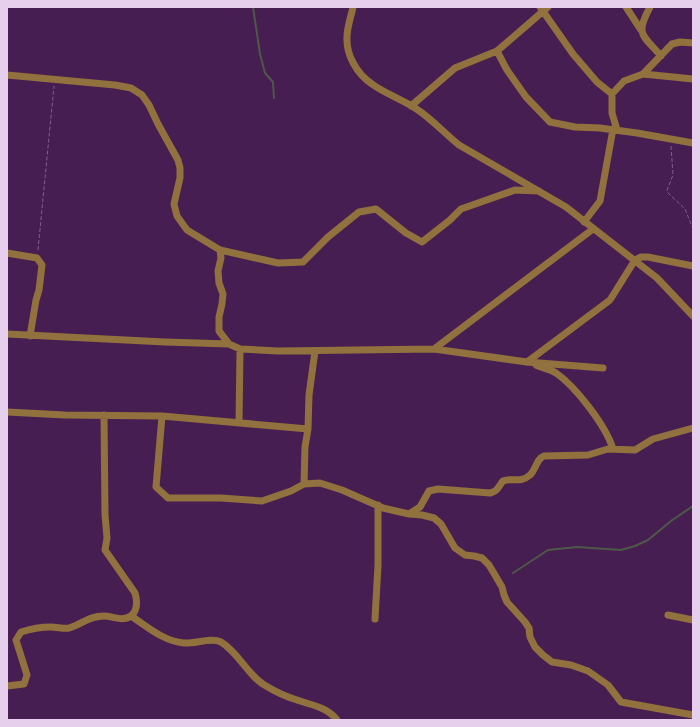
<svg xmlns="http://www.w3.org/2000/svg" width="700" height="727" font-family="Arial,sans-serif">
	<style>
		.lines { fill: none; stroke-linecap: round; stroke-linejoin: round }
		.stream { stroke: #4d5948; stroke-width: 2 }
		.path { stroke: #815e8b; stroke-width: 1; stroke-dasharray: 4 2; stroke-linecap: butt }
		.street { stroke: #91713d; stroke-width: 7 }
	</style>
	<rect width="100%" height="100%" fill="#471e52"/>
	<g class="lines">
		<path class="stream" d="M253,7L260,54L265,73L273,82L274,98
			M513,573L548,550L577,547L621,550L635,546L648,540L671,521L693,506"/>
		<path class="path" d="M671,146L673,175L667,190L668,193L685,209L693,229
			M38,250L54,86"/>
		<path class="street" d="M353,7C351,17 347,27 347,37C346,55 357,74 372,84C384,93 401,99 415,108C431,118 444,133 459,145L566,207L657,278L693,316
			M540,7L573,54L597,82L612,94
			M626,7L641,30
			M650,7C635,35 642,34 661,56
			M497,51L507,70L526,97L550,122L575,127L600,128L637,133L693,143
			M643,74L693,79
			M7,75L115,85L131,88L142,95L149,105L158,124L178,160L180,168V178L174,204L177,216L187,230L220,250L278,263L303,262L328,237L359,212L376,209L406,233L422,242L450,220L461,209L515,190L539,191
			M411,106L455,68L497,51L548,7
			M617,130L612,113V94L624,81L643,74L672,44L680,42L693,43
			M584,222L600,201L613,129
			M220,250L221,258L218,271L219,283L223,294L222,304L219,317V331L229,344L240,349L278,351L434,349L527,362L603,368
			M7,253L37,258L42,265L39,290L36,300L30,336
			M7,334L165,342L229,344
			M434,349L593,229
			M527,362L610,300L635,260L641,257H648L693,266
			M536,365C542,368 550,369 556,373C576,387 606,426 613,449
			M7,412L65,415L162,416L308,429
			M162,416L156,487L168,498H221L262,501L291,491L304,484L320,483L342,490L383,508L409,514L420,507L429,491L438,489L490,493C498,491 498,487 503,481C512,477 520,484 530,475C536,470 536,459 544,456L588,455L608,449L635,450L653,439L693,428
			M239,423L240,349
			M304,484L305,447L308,429L309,395L315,351
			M409,514L422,515L434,518L441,524L455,548L465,555L474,556L482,558L489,565L502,587L504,595L507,602L525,622L529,628L530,637L535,647L543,655L552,662L571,665L588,671L608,685L621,702L693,715
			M668,615L693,620
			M131,616C148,627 163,641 184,643C195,644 211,637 221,642C239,653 248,676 266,686C276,692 287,697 297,700C311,705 327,707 337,720
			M375,619L378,565V505
			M7,686L24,684L27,675L16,640L21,632C30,629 41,627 51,627C57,627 64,629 69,628C81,625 88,616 104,616C113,616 122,622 131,616C138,610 137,600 135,593L105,550L107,538L105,515L104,415"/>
	</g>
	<rect width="700" height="727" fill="none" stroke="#e6ceed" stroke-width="16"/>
</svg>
